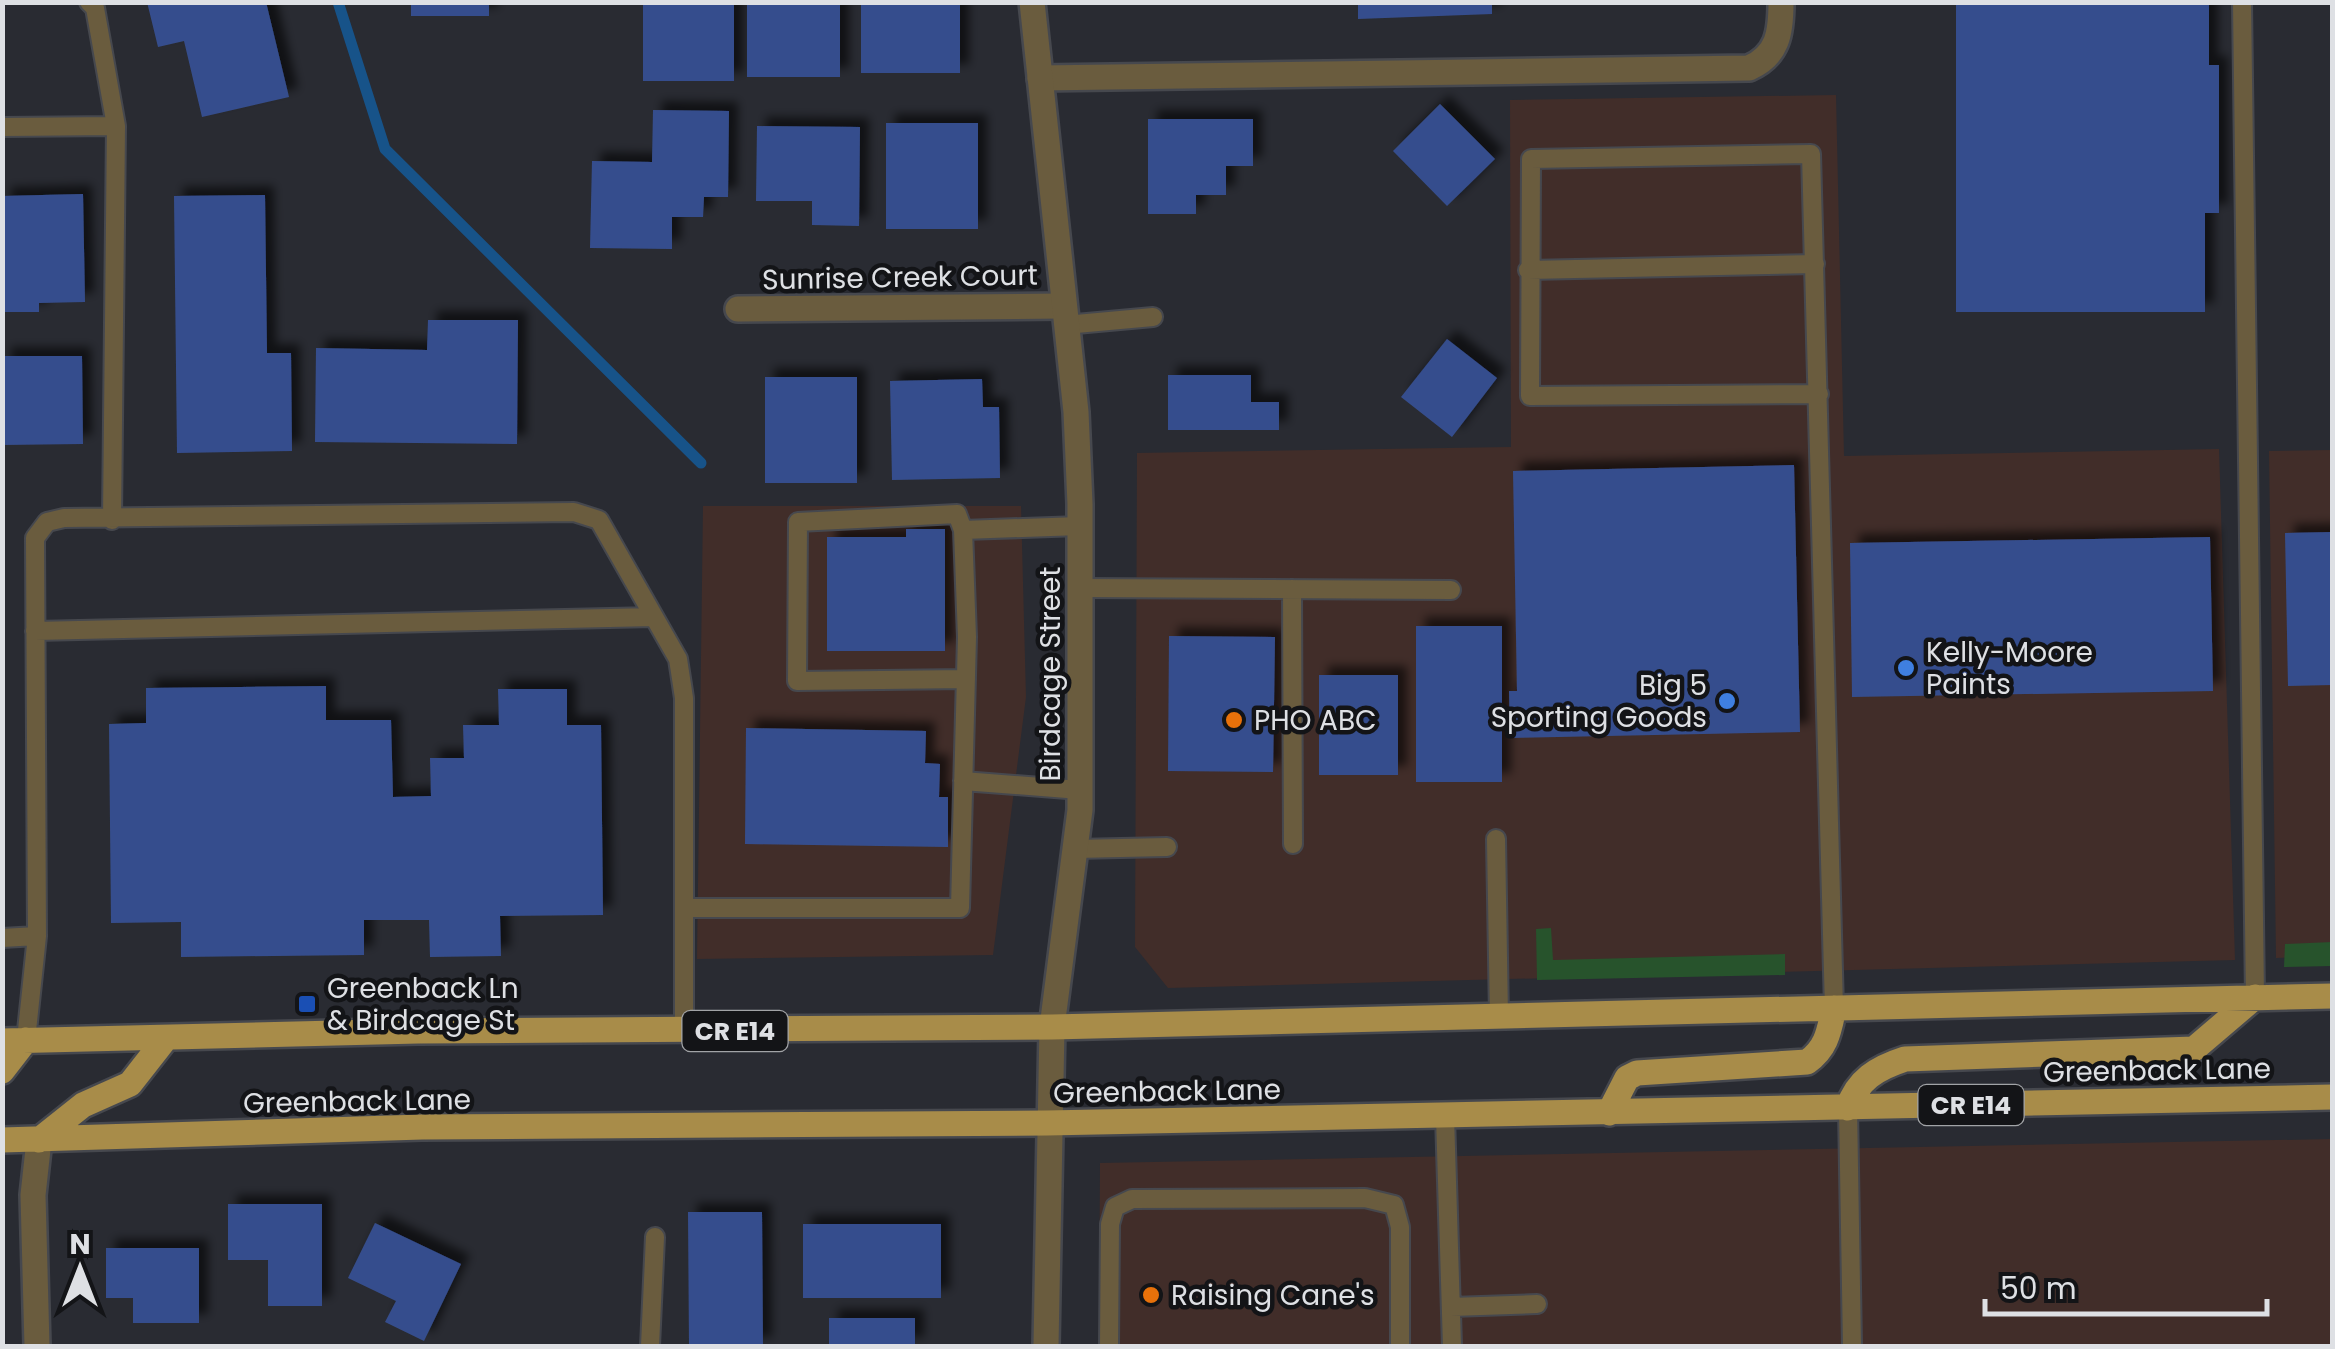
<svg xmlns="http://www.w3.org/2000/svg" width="2335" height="1349" font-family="Poppins,sans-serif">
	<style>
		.commercial { fill: #412d29 }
		.green { fill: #27532c }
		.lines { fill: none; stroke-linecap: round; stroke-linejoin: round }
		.stream { stroke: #175389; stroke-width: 11 }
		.building { fill: #364e8d; filter: url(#shadow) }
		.service-casing { stroke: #46484e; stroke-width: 22 }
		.minor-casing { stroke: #46484e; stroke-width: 30 }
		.tertiary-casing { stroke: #46484e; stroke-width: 30 }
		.primary-casing { stroke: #46484e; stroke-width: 30 }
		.service { stroke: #6a5c3e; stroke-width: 18 }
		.minor { stroke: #6a5c3e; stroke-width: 25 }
		.tertiary { stroke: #6a5c3e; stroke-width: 25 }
		.primary { stroke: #a88c49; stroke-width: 25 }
		.shop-dot { fill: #3f7fe0; stroke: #131417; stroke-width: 4 }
		.food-dot { fill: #e8710a; stroke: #131417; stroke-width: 4 }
		.transit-dot { fill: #1a4fb4; stroke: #131417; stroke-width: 4 }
		.labels { text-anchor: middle; stroke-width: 9; stroke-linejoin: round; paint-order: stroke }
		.shield { fill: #131417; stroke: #a1a3a6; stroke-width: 2.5 }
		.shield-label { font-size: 25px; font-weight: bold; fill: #dee0e4 }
		.street-label { font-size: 28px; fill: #dee0e4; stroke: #131417 }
		.poi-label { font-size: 28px; fill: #dee0e4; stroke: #131417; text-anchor: start }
	</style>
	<defs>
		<filter id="shadow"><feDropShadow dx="9" dy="-9" stdDeviation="5" flood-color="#0009"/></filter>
	</defs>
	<rect width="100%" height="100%" fill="#292b32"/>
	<path class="commercial" d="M1836,95L1844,456L2219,449L2235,960L1168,988L1135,947L1137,453L1511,447L1510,100Z
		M2332,450V956L2276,958L2269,451Z
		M703,506H1021L1026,697L993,955L697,959Z
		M2332,1139V1346H1099L1100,1163Z"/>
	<path class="green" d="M1551,928L1553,960L1785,954V975L1537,980L1536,929Z
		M2332,942V966L2284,967L2285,944Z"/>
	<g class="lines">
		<path class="stream" d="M338,2L385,149L701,463"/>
	</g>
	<path class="building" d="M147,2H266L289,97L202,117L184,41L158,47Z
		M411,2H489V16H411Z
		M643,2H734V81H643Z
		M747,2H840V77H747Z
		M861,2H960V73H861Z
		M1358,2H1492V14L1358,19Z
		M1956,2H2209V65H2219V213H2205V312H1956Z
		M1440,104L1495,159L1447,206L1393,151Z
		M653,110L729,111L728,197H704L703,217H672V249L590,248L592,161L652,162Z
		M1148,119H1253V166H1226V195H1196V214H1148Z
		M886,123H978V229H886Z
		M757,126L860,127L859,226L812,225V201H756Z
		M83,194L85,302L39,303V312H2V196Z
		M265,195L267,353H291L292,451L177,453L174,196Z
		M428,320H518L517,444L315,442L316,348L427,350Z
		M1447,339L1497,378L1452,437L1401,397Z
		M2,356H82L83,444L2,445Z
		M1168,375H1251V402H1279V430H1168Z
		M765,377H857V483H765Z
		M982,379L983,407H999L1000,478L892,480L890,381Z
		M1794,465L1800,732L1510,738L1509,691H1517L1513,471Z
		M906,529H945V651H827V537H906Z
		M2332,532V685L2288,686L2285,533Z
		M2210,537L2213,691L1852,697L1850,543Z
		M1416,626H1502V782H1416Z
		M1169,636L1275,637L1273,772L1168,771Z
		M1319,675H1398V775H1319Z
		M326,686V720H391L393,797L431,796L430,758H464L463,725H499L498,689H567V725H601L603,915L500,916L501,956L430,957L429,920H364V955L181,957V922L111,923L109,724L146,723V688Z
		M746,728L926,731L925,763L940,764L939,797H948V847L745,844Z
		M228,1204H322V1306H268V1260H228Z
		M688,1212H762L763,1346H689Z
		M375,1223L461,1264L424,1341L385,1322L396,1301L348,1278Z
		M803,1224H941V1298H803Z
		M106,1248H199V1323H133V1298H106Z
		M829,1318H915V1346H829Z"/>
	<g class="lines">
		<defs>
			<path id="service" d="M89,2L95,8L116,126L112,520
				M2242,2L2255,997
				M2,127L116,126
				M1528,270L1815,264
				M1065,325L1153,317
				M1819,394L1530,396L1531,159L1811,154L1834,1008
				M963,530L957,514L798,522L797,681L966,679
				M1080,588L1451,590
				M1292,589L1293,844
				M35,631L654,617
				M963,781L1080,790
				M1496,839L1499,1017
				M1075,849L1167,847
				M684,908H960L967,637L963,530L1080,526
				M2,938L37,936
				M26,1040L37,936L35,538L47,522L64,518L574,512L599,520L678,659L684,698V1031
				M1848,1108L1852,1346
				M1445,1116L1452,1346
				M1451,1307L1537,1304
				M650,1346L655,1237
				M1109,1346L1110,1224L1115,1207L1132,1199L1365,1198L1394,1205L1400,1227V1346"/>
			<path id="minor" d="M1040,78L1749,68C1778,55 1781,33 1781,2
				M738,309L1063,306
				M37,1346L33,1195L39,1140"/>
			<path id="tertiary" d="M1032,2L1076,412L1080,504V810L1052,1027L1046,1346"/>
			<path id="primary" d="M2,1041L418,1031L1052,1027L2332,996
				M2,1071L26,1040
				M1848,1108C1857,1080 1877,1068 1905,1059L2194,1049L2255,997
				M1609,1113L1627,1078L1637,1073L1807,1062C1827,1048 1829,1031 1834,1008
				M2,1140L422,1127L1047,1123L2332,1097
				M39,1140L83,1105L130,1084L166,1038"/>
		</defs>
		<use href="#service" class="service-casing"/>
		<use href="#minor" class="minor-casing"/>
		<use href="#tertiary" class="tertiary-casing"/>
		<use href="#primary" class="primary-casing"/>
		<use href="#service" class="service"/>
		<use href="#minor" class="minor"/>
		<use href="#tertiary" class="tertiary"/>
		<use href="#primary" class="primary"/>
	</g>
	<g class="shop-dot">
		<circle cx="1906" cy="668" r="10"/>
		<circle cx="1727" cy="701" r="10"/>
	</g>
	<g class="food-dot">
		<circle cx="1234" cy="720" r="10"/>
		<circle cx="1151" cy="1295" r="10"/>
	</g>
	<rect class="transit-dot" x="297" y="994" width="20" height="20" rx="5"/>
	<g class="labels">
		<g class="shield">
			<rect x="682.5" y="1011" width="105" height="40" rx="8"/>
			<rect x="1918.5" y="1085" width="105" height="40" rx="8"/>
		</g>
		<g class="shield-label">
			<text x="735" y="1040">CR E14</text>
			<text x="1971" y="1114">CR E14</text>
		</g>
		<g class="street-label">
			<text transform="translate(900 277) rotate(-1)" y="10">Sunrise Creek Court</text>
			<text transform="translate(1050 674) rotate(-90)" y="10">Birdcage Street</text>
			<text transform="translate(2157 1070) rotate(-1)" y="10">Greenback Lane</text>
			<text transform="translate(1167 1091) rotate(-1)" y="10">Greenback Lane</text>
			<text transform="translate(357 1101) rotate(-1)" y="10">Greenback Lane</text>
		</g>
		<g class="poi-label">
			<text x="1926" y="662">Kelly-Moore<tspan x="1926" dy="32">Paints</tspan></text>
			<text x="1707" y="695" text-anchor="end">Big 5<tspan x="1707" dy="32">Sporting Goods</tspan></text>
			<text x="1254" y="730">PHO ABC</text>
			<text x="327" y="998">Greenback Ln<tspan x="327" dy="32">&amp; Birdcage St</tspan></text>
			<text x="1171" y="1305">Raising Cane's</text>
		</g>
	</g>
	<rect width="2335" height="1349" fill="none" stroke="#dee0e4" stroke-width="10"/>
	<g transform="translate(80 1269)" stroke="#131417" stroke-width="8" paint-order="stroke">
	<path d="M0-8L18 38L0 25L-18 38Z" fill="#dee0e4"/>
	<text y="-15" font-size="28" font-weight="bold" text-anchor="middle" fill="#dee0e4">N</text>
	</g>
	<path d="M1985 1299v15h282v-15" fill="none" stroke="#dee0e4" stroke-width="5"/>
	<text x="2000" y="1299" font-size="30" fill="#dee0e4" stroke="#131417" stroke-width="8" paint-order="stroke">50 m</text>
</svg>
